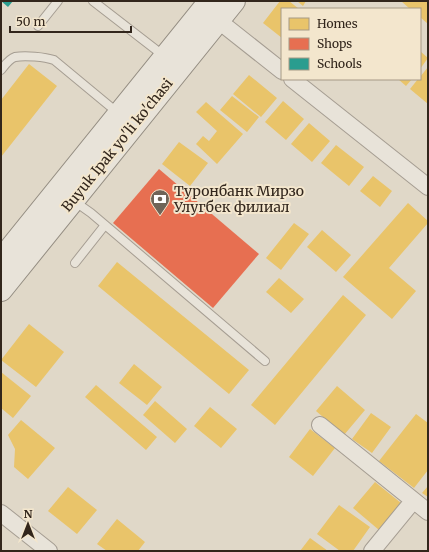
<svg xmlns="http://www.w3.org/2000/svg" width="429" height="552" font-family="Merriweather,serif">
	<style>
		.homes { fill: #e9c46a }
		.shops { fill: #e76f51 }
		.schools { fill: #2a9d8f }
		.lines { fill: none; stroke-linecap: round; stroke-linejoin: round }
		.service-casing { stroke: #a59d92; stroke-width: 10 }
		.minor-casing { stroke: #a59d92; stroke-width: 18 }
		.secondary-casing { stroke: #948d82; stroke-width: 24 }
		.service { stroke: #e8e3d9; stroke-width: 8 }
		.minor { stroke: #e8e3d9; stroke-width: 16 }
		.secondary { stroke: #e8e3d9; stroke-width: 22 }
		.labels { text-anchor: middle; stroke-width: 4; stroke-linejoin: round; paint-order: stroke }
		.street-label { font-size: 14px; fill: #32261c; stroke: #f3e6cd }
		.poi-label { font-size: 14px; fill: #32261c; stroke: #f3e6cd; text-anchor: start }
	</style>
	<rect width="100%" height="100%" fill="#e0d8c8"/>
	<path class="homes" d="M280,1H289L299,9H282V38L263,23Z
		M297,1H306L303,6Z
		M401,1H428V24L420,17V9H410Z
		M420,51L428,58L420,69Z
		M29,64L57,86L1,157V100Z
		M428,67V104L410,89L418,79H420V77Z
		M249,75L277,98L261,117L233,94Z
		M398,79H412L406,86Z
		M232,96L259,117L247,132L220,110Z
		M283,101L304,119L286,140L265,122Z
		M206,102L243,134L217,164L196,144L203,136L209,141L217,131L196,112Z
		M309,123L330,141L312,162L291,144Z
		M179,142L208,163L190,186L162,164Z
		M336,145L364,167L349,186L321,163Z
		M373,176L392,191L380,207L360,191Z
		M408,203L428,221V223L389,268L416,291L392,319L343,277Z
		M294,223L309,234L281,270L266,258Z
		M322,230L351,255L336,272L307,247Z
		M117,262L249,370L229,394L98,286Z
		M279,278L304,299L291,313L266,292Z
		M343,295L366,315L275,425L251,405Z
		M29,324L64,352L36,387L1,360Z
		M134,364L162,387L147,405L119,383Z
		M1,372L31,396L13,418L1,408Z
		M96,385L157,437L146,450L85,397Z
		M337,386L365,410L344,435L316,411Z
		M155,401L187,429L175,443L143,415Z
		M210,407L237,429L221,448L194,426Z
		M371,413L391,427L372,453L352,439Z
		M416,414L428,423V470L414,488L379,461Z
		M21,420L55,448L28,479L14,467L15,449L8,435Z
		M310,429L335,448L313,476L289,457Z
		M375,482L401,503L379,530L353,508Z
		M428,486V497L422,493Z
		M68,487L97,510L77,534L48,511Z
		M339,505L370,527L353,551H340L317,534Z
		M117,519L145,542L138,551H107L97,544Z
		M310,538L328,551H300Z"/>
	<path class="shops" d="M159,169L259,254L213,308L113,223Z"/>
	<path class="schools" d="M1,1H13L8,7Z"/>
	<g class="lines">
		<defs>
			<path id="service" d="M93,1L164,56
				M38,26L58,1
				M1,70C5,65 9,59 15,57C25,55 45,57 54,60L118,113
				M74,201L91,213L265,361
				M75,263L105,225"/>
			<path id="minor" d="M210,14L282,71
				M292,79L428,187
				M320,425L428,512
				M1,513L49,551
				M372,551L413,501"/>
			<path id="secondary" d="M1,260L210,1
				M1,290L234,1"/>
		</defs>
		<use href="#service" class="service-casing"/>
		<use href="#minor" class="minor-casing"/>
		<use href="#secondary" class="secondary-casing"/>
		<use href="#service" class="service"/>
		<use href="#minor" class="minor"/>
		<use href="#secondary" class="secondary"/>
	</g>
	<defs>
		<symbol id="bank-pin" viewBox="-11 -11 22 30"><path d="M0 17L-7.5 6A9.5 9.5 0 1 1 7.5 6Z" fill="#6f6458" stroke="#f3e6cd"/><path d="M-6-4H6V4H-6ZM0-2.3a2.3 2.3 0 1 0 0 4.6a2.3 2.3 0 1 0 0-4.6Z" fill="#fff"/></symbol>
	</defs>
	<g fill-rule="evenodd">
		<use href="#bank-pin" x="149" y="188" width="22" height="30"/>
	</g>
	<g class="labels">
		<g class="street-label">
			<text transform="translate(117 145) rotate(-51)" y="5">Buyuk Ipak yo'li ko'chasi</text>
		</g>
		<g class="poi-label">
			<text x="174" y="196">Туронбанк Мирзо<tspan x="174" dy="16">Улугбек филиал</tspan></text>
		</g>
	</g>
	<rect width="429" height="552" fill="none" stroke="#32261c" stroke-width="4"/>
	<rect x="281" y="8" width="140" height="72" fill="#f3e6cd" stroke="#a69986"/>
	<rect x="289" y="18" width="20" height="12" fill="#e9c46a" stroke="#a69986"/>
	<text x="317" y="28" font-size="12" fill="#32261c">Homes</text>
	<rect x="289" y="38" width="20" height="12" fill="#e76f51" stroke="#a69986"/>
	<text x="317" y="48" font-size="12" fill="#32261c">Shops</text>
	<rect x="289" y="58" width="20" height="12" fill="#2a9d8f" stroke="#a69986"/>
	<text x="317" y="68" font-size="12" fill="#32261c">Schools</text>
	<g transform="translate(28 524)" stroke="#f3e6cd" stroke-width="3" paint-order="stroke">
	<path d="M0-3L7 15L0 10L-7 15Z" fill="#32261c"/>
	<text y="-6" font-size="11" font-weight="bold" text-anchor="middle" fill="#32261c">N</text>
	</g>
	<path d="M10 26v6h121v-6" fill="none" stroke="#32261c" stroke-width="2"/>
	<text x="16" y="26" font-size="12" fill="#32261c" stroke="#f3e6cd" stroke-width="3" paint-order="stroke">50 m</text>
</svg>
